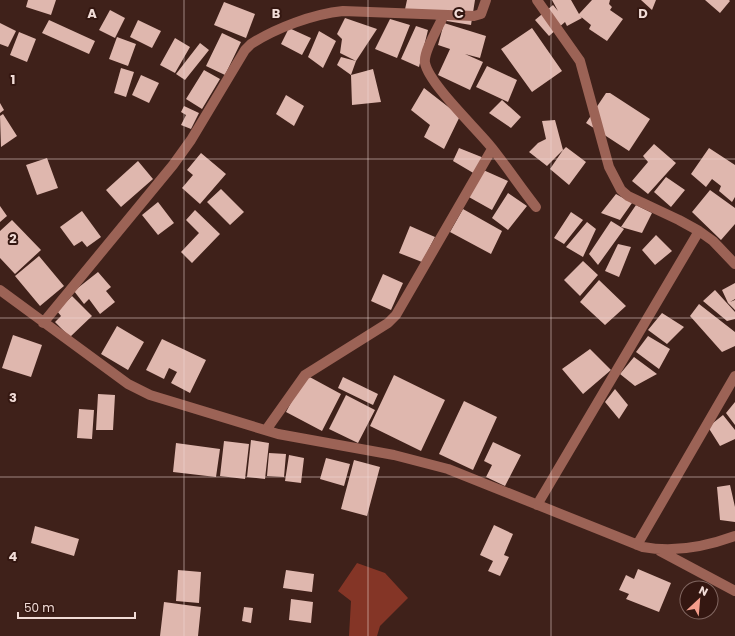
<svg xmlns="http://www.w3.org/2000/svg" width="735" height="636" font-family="Poppins,sans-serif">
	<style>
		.forest { fill: #843526 }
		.building { fill: #dfb7ae }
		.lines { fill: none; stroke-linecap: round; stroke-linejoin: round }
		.minor { stroke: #9c6356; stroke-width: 10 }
		.grid { fill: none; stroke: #f1dcd7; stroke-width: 1; stroke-opacity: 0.55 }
		.grid-label { font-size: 13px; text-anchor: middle; font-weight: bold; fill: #f1dcd7; stroke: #341711; stroke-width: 4; stroke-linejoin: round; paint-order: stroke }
	</style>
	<rect width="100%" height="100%" fill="#3f211a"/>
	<path class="forest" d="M357,563L385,573L408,598L380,626L377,636H349L351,601L338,591Z"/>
	<path class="building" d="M28,0H56L51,15L26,7Z
		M407,0H475L471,25L404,14Z
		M552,0H571L579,14L592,0H610L609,4L612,7L610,10L623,19L607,41L589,29L591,25L580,16L582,18L567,26L565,22L549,36L535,20L553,5L558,11Z
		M641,0H656L652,10Z
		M705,0H729L730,1L720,13Z
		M224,2L255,14L246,38L214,25Z
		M110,10L125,18L115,38L99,30Z
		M345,18L377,29L356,61L340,53L342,39L337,34Z
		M390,19L410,25L397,58L375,49Z
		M49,20L95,41L89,54L42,33Z
		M138,20L161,31L152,48L130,37Z
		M0,23L16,31L8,47L0,44Z
		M444,23L486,36L480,58L465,54L483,62L470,90L438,75L450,49L438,45Z
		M416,26L428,30L419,67L401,59Z
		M289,28L311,38L302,55L281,44Z
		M532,28L562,71L532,92L501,49Z
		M319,31L336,41L323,68L308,57Z
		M19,32L36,39L27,62L10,55Z
		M222,33L241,42L225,75L206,66Z
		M117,37L136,44L128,66L109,59Z
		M175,38L190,47L175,73L160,65Z
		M200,43L209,50L185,80L176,74Z
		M341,57L356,61L351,75L373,69L381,102L352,105L351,75L337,65Z
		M487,66L517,80L508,102L476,87Z
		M121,68L134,72L126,97L114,93Z
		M204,70L220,79L202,109L186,99Z
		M141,75L159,83L149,103L132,95Z
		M424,88L460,116L444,149L424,137L430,125L411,110Z
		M606,93H610L650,119L629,151L586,123Z
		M286,95L304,106L294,126L276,114Z
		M502,100L521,117L511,128L489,113Z
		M0,103L4,110L0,113Z
		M184,106L199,113L191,129L181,125L186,115L181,112Z
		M3,114L17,136L1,147L0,116Z
		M555,120L563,150L566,147L586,162L569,185L550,169L563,150L547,166L529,152L538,143L546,139L542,121Z
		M654,144L676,163L648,194L632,181L648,162L643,156Z
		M459,148L484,158L475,174L453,161Z
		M709,148L735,165V197L732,202L719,191L721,186L712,179L706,187L691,174Z
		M201,153L226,174L200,204L182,188L193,175L187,170Z
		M47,158L58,188L37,195L26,165Z
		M138,161L153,179L121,207L106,190Z
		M481,169L508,181L492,210L467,196Z
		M666,177L685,190L671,207L654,192Z
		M221,189L244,212L230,225L207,202Z
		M710,190L735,208V224L721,240L692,212Z
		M508,193L527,206L508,230L492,218Z
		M616,194L632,203L620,220L601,213Z
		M158,202L174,223L158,235L142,215Z
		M636,205L652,213L642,233L621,227Z
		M0,206L7,216L0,222Z
		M463,209L502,231L491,254L450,232Z
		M195,210L220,234L192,263L181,252L199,233L186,220Z
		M82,211L101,237L87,247L82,241L74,246L60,227Z
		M571,212L583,220L564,244L554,238Z
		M12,220L41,250L15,274L0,258V231Z
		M611,221L624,229L598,265L589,254Z
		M587,222L596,229L583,257L566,247Z
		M410,226L435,237L422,262L399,253Z
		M656,235L672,251L655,265L642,250Z
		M618,244L631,247L619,277L605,271Z
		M39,256L64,286L40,306L15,276Z
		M583,261L598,275L580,296L564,280Z
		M98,272L111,287L106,291L115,302L100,314L89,299L84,304L74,291Z
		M383,274L403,283L391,310L371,301Z
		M599,280L626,306L605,325L580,302Z
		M735,283V299L730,302L735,300V310L728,303L722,290Z
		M715,290L735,312V319L727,321L703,301Z
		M72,296L92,316L70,337L55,322L61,316L57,311Z
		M699,304L735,332V346L722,352L690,316Z
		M662,313L684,327L667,344L648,330Z
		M117,326L144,342L128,370L101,354Z
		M13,335L42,345L31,377L2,368Z
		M648,336L670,349L659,369L636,352Z
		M162,339L206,360L190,393L171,383L177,372L169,368L164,379L146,370Z
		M590,349L611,370L583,394L562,369Z
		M634,357L657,374L635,386L620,374Z
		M306,375L341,394L322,431L286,412Z
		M394,375L445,400L421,451L370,426Z
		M343,377L378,394L373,405L338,388Z
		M615,389L628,405L619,419L605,402Z
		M98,394L115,395L113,430H96Z
		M346,395L375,410L358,443L329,429Z
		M464,401L497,417L473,470L439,454Z
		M735,402V425L726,413Z
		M79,409L94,410L92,439L77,438Z
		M723,415L735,430V439L720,446L708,427Z
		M251,440L269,443L265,479L247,477Z
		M224,441L249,444L245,479L220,476Z
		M493,442L521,455L505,486L486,477L492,465L484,461Z
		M176,443L220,449L216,477L173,472Z
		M269,453L286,454L284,477L267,476Z
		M289,455L304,458L301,483L285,481Z
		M326,458L350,464L344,486L320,479Z
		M354,460L380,467L367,516L341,509Z
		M730,485L735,507V522L720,520L717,487Z
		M494,525L513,534L504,555L509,557L500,576L488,571L493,561L480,555Z
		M35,526L79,539L74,556L31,543Z
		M638,569L671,583L659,612L626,599L629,594L619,590L626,575L634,579Z
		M178,570L201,572L199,603L176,601Z
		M286,570L314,574L312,592L283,588Z
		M291,599L313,602L311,623L289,620Z
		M164,602L201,607L198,636H160Z
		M244,607L253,608L251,623L242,621Z"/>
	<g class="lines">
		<path class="minor" d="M537,0L580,61L609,167L621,190L628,196L679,220L699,231L713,241L735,264
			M444,15C439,26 423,52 425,63C429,84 477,129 492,148C507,167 521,188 536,207
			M0,290L128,384L150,395L278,434L394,455L448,469L643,547C674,553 705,547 735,536
			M43,323L173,165L191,140L245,50L251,44C276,28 313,14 343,11L474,16L481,14L486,0
			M266,430L305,375L388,323L396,315L492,149
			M537,505L699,231
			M637,545L735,376
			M660,551L735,591"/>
	</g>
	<path class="grid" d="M184,0V636M368,0V636M551,0V636M0,159H735M0,318H735M0,477H735"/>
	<g class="grid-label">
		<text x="92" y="18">A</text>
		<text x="276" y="18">B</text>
		<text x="459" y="18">C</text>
		<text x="643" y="18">D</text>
		<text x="13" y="84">1</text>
		<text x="13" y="243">2</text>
		<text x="13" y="402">3</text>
		<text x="13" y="561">4</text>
	</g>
	<g transform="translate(699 600) rotate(26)"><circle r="19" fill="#341711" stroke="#806660"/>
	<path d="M0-3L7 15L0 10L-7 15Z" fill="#f49d8b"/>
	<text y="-6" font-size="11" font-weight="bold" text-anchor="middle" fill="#f1dcd7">N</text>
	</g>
	<path d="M18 612v6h117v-6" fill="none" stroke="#f1dcd7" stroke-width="2"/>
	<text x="24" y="612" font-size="12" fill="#f1dcd7" stroke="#341711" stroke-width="3" paint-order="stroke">50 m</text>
</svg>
